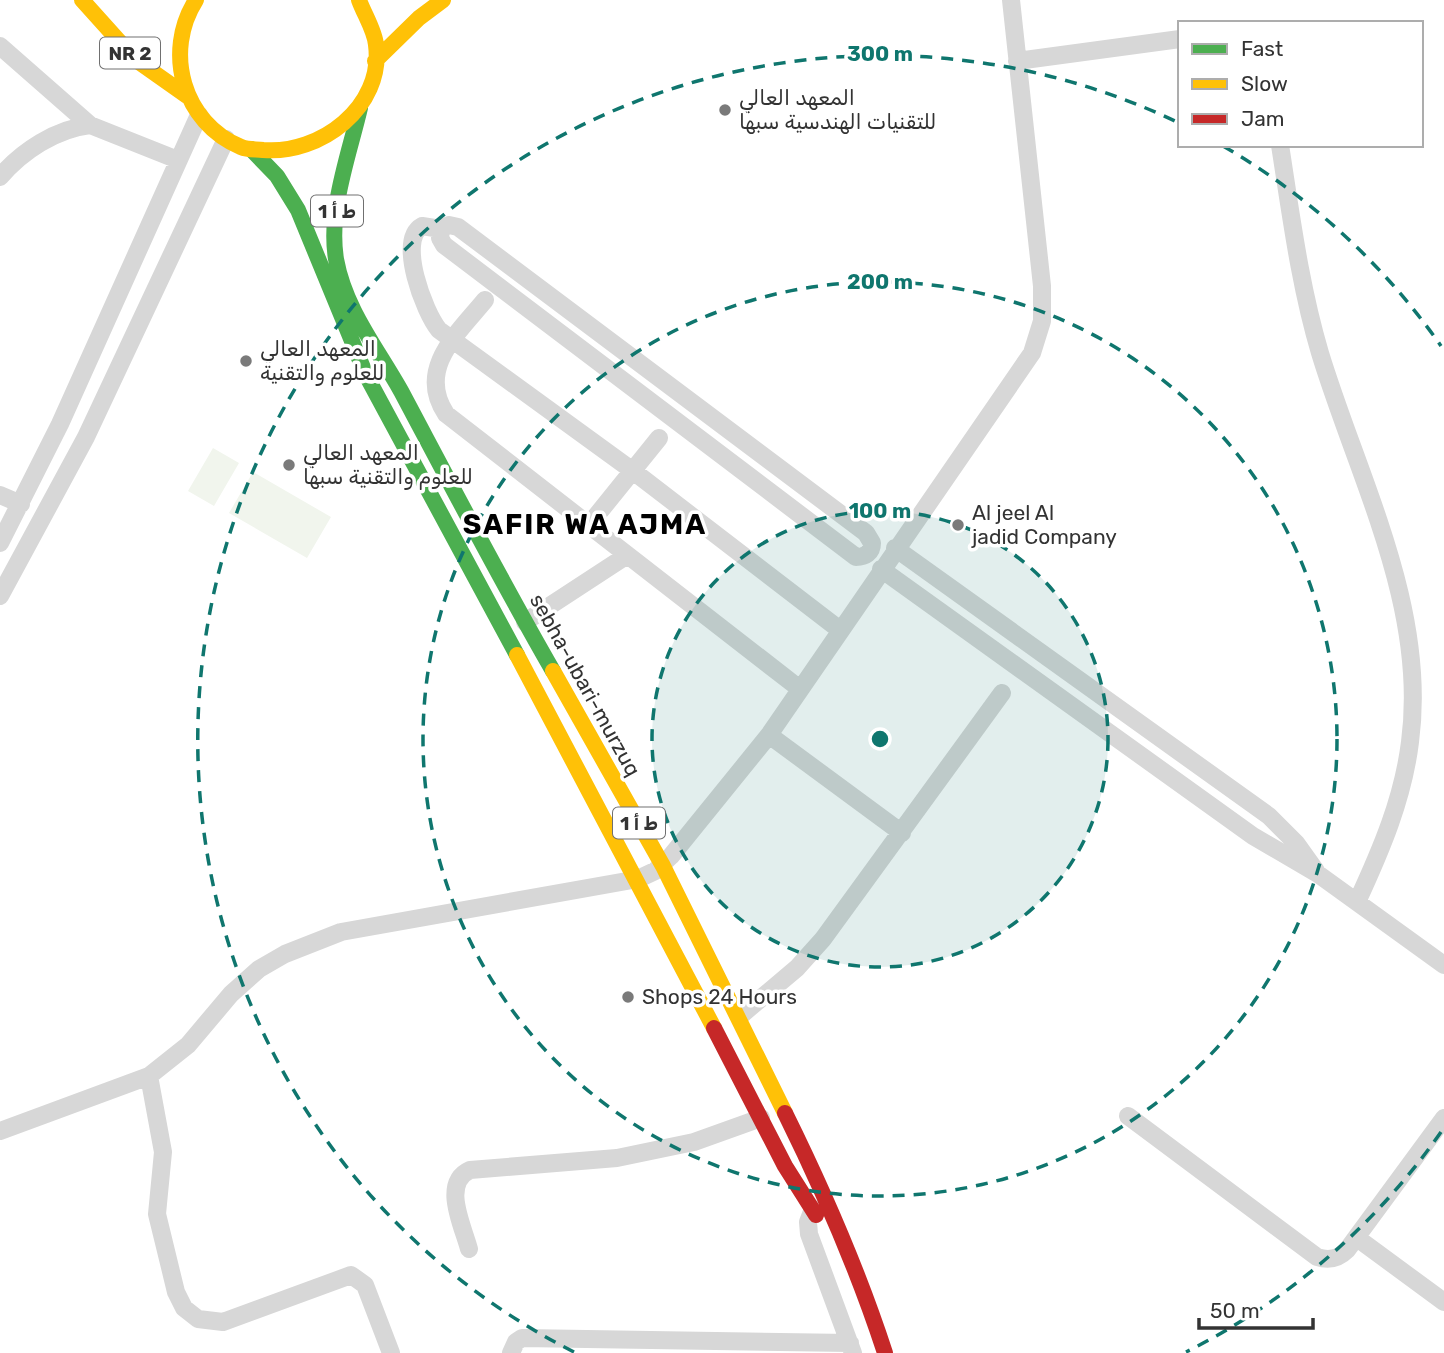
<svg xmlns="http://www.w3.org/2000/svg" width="1444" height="1353" font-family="Rubik,'Noto Naskh Arabic',sans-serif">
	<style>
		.green { fill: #f1f5ed }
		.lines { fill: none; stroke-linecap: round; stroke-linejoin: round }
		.street { stroke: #d7d7d7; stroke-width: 18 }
		.fast { stroke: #4caf50; stroke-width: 16 }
		.slow { stroke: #ffc107; stroke-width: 16 }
		.jam { stroke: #c62828; stroke-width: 16 }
		.ring { fill: none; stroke: #0f766e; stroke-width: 3.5; stroke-dasharray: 12 9 }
		.poi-dot { fill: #7a7a7a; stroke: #fff; stroke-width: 2.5 }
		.labels { text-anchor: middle; stroke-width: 7; stroke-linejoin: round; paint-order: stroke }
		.shield { fill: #fff; stroke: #707070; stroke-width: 2 }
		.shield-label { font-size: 19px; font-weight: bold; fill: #333 }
		.poi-label { font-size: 21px; fill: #333; stroke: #fff; text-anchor: start }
		.street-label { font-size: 21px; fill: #333; stroke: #fff }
		.district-label { font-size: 28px; font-weight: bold; letter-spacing: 2px; fill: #000; stroke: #fff }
		.centre { fill: #0f766e; stroke: #fff; stroke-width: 3.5 }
		.ring-label { font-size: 21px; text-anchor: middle; font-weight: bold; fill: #0f766e; stroke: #fff; stroke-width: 7; stroke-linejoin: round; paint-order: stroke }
	</style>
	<rect width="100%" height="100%" fill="#fff"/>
	<path class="green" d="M213,448L239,463L214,506L188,491Z
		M253,472L331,517L307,558L229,513Z"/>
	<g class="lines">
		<path class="street" d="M0,46L90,125L178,160
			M1017,61L1180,39
			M1280,145C1291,215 1300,286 1320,353C1358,478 1428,607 1410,742C1403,799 1381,850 1357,902
			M0,177C22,151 56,129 90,125
			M449,225L458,227L866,533L872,543C872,553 865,557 856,557L444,245L440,238L441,229Z
			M441,229L422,226C397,240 424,312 439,330L633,471L840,630
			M485,300C458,333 416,369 446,414L800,689
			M0,495L21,504
			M588,526L659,438
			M0,543L60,424L199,115
			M895,548L1269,816L1296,843L1316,871
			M881,569L1253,836L1318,874L1444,965
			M0,596L86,437L226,139
			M525,622L626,556
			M769,735L902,833
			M740,1016L797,968L823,939L1002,693
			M149,1076L163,1152L157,1214L176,1292L184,1308L198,1319L223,1322L351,1275L365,1285L391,1353
			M1128,1116L1317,1257C1329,1261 1338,1259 1347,1250L1444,1118
			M0,1131L149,1076L188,1045L231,994L259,969L285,954L341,932L638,879L655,871L671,856L769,735L1032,353L1042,321V286L1011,0
			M813,1209L808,1222L809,1234L853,1353
			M1357,1238L1444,1302
			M469,1249C463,1226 441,1183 470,1170L617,1158L694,1142L761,1118
			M511,1353L516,1342L522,1338L850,1343"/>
		<path class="fast" d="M360,108C349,155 328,210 336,259C345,309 377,348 401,391C451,485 500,579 553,671
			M251,149L277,176L298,210L366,375L517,655"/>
		<path class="slow" d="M82,0L136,60L187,96
			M196,0C163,52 183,123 241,147C248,150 256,149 263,150C320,155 384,107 376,45C375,31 364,14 359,0
			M375,61L419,18L443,0
			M517,655L714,1028
			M553,671L663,866L785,1113"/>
		<path class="jam" d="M714,1028L785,1166L816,1215
			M785,1113C824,1192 858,1270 885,1353"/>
	</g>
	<circle cx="880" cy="739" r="228" fill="#0f766e" fill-opacity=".12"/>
	<g class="ring">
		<circle cx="880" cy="739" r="228"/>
		<circle cx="880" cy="739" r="457"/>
		<path d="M1441 1132A685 685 0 0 1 1186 1352M574 1352A685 685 0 0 1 1175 121M1223 146A685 685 0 0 1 1441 346"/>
	</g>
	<g class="poi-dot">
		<circle cx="725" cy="110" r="7"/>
		<circle cx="246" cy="361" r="7"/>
		<circle cx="289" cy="465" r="7"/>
		<circle cx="958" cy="525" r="7"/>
		<circle cx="628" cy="997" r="7"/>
	</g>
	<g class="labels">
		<g class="shield">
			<rect x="100" y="37.5" width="60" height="31" rx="5"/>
			<rect x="311" y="195.5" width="52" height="31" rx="5"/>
			<rect x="613" y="807.5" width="52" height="31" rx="5"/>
		</g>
		<g class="shield-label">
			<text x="130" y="60">NR 2</text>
			<text x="337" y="218">ط أ 1</text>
			<text x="639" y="830">ط أ 1</text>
		</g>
		<g class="poi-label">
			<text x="739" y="105">المعهد العالي<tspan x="739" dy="24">للتقنيات الهندسية سبها</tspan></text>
			<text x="260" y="356">المعهد العالي<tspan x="260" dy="24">للعلوم والتقنية</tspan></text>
			<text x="303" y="460">المعهد العالي<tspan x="303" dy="24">للعلوم والتقنية سبها</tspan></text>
			<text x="972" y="520">Al jeel Al<tspan x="972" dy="24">jadid Company</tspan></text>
			<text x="642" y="1004">Shops 24 Hours</text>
		</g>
		<g class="street-label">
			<text transform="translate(585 685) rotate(61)" y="7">sebha-ubari-murzuq</text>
		</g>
		<g class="district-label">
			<text x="585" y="534">SAFIR WA AJMA</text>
		</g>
	</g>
	<circle cx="880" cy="739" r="10" class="centre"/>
	<g class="ring-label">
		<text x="880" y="61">300 m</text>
		<text x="880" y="289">200 m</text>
		<text x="880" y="518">100 m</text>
	</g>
	<rect x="1178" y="21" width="245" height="126" fill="#ffffff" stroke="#adadad" stroke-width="2"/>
	<rect x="1192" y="44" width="35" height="10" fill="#4caf50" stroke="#adadad" stroke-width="2"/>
	<text x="1241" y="56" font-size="21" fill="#333333">Fast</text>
	<rect x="1192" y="79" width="35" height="10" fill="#ffc107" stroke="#adadad" stroke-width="2"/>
	<text x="1241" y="91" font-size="21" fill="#333333">Slow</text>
	<rect x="1192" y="114" width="35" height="10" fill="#c62828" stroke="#adadad" stroke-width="2"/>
	<text x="1241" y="126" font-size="21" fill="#333333">Jam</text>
	<path d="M1199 1318v10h114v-10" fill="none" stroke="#333333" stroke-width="3.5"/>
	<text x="1210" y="1318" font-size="21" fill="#333333" stroke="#ffffff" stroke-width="5" paint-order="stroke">50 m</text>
</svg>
